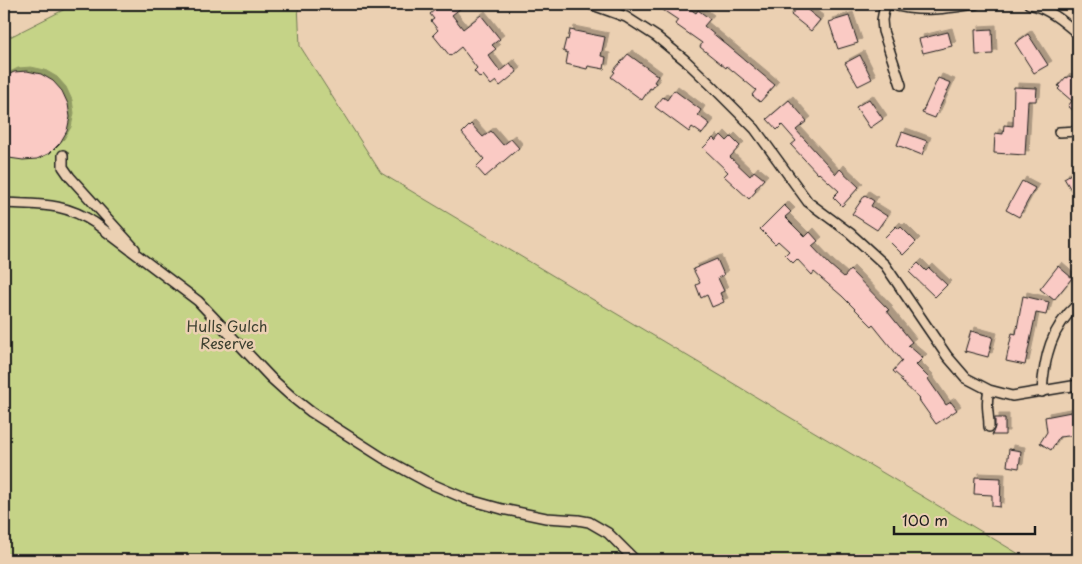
<svg xmlns="http://www.w3.org/2000/svg" width="1082" height="564" font-family="'Playpen Sans',sans-serif">
	<style>
		.green { fill: #c5d387; stroke: #707852 }
		.building { fill: #facac4; stroke: #1c1c1c; filter: url(#shadow) }
		.lines { fill: none; stroke-linecap: round; stroke-linejoin: round }
		.minor-casing { stroke: #1c1c1c; stroke-width: 12 }
		.minor { stroke: #ebd0b2; stroke-width: 9 }
		.labels { text-anchor: middle; stroke-width: 5; stroke-linejoin: round; paint-order: stroke }
		.park-label { font-size: 15px; fill: #3e4131; stroke: #ebd0b2 }
	</style>
	<defs>
		<filter id="shadow"><feDropShadow dx="4" dy="-4" stdDeviation="0" flood-color="#0004"/></filter>
	</defs>
	<rect width="100%" height="100%" fill="#ebd0b2"/>
	<filter id="ink" filterUnits="userSpaceOnUse"><feTurbulence type="fractalNoise" baseFrequency=".02" numOctaves="2"/><feDisplacementMap in="SourceGraphic" scale="10" xChannelSelector="R" yChannelSelector="G"/><feConvolveMatrix kernelMatrix="1 2 1 2 8 2 1 2 1" color-interpolation-filters="sRGB"/></filter>
	<g filter="url(#ink)">
		<path class="green" d="M75,4H298L300,46L381,173L1029,560H4V40Z"/>
		<path class="building" d="M442,4H466L452,15L463,29L481,15L500,39L492,45L496,49L488,55L500,71L510,63L517,72L500,86L496,81L491,85L483,75L480,78L474,71L477,68L461,47L450,56L433,35L438,30L431,21L434,19L430,14Z
			M654,4H683L696,13L698,10L710,19L704,26L775,85L760,102L752,95L756,90L727,66L726,68L700,47L702,43L675,24L678,20Z
			M800,4L820,20L811,31L791,15Z
			M849,16L858,43L838,49L829,22Z
			M992,29L993,54L976,55L975,30Z
			M570,30L605,37L601,56L606,57L604,69L588,66L587,69L566,64L568,53L563,51L566,39L568,40Z
			M948,32L952,46L923,53L919,39Z
			M1028,34L1048,65L1034,73L1015,43Z
			M628,54L658,76L654,82L656,83L652,89L650,88L642,100L611,77L615,72L613,71Z
			M860,55L872,79L858,86L845,63Z
			M27,71L41,74L53,81L62,91L68,104L70,117L67,131L60,143L50,153L37,159L23,160L9,158L4,155V77L14,72Z
			M1070,76L1078,83V106L1074,111L1068,106L1072,101L1058,89L1060,87L1058,86L1066,77L1067,78Z
			M938,78L951,83L935,118L922,113Z
			M1014,87L1037,88L1036,101H1028L1025,155L994,153L995,133L1003,134L1004,125L1013,126Z
			M674,90L701,110L698,115L710,124L702,134L692,127L689,132L655,107L663,97L667,100Z
			M869,99L883,119L870,128L856,107Z
			M789,100L807,121L796,130L836,174L840,169L859,187L842,206L833,197L839,191L819,173L818,174L791,145L796,141L782,125L777,130L767,119Z
			M471,124L483,137L491,131L503,145L511,139L519,148L485,177L476,167L484,159L462,133Z
			M902,132L927,141L922,155L897,145Z
			M721,135L727,141L731,137L740,146L730,157L750,176L754,171L764,179L755,189L756,191L749,199L724,176L728,172L703,148L713,138L716,141Z
			M1078,170V190L1073,193L1064,178Z
			M1022,181L1035,188L1019,217L1006,210Z
			M865,195L874,201L871,206L887,216L877,230L852,214Z
			M784,205L791,212L785,217L805,237L810,232L818,241L812,246L830,265L844,277L850,270L889,310L887,311L912,342L908,345L923,358L916,365L929,378L928,379L946,405L951,402L957,410L936,424L919,400L920,399L900,380L902,379L893,371L902,361L873,325L872,326L842,296L814,272L812,275L797,259L793,263L785,255L789,251L778,241L775,244L760,229Z
			M896,226L899,229L901,227L916,242L903,255L885,237Z
			M717,259L724,275L718,278L724,291L720,293L724,302L712,307L707,295L701,298L696,285L700,283L693,269Z
			M918,263L926,271L929,268L947,285L935,297L909,272Z
			M1058,266L1072,278L1054,300L1040,289Z
			M1023,296L1049,302L1046,315L1036,313L1025,365L1006,361L1012,333L1016,334Z
			M971,331L993,337L988,357L965,351Z
			M1071,412L1072,414L1078,413V435L1059,437L1051,450L1040,443L1047,432L1045,417Z
			M995,418H1005V435H992L995,427Z
			M1009,449L1021,451L1019,468L1007,466Z
			M975,477L1001,478L1000,507L992,506V495L974,494Z"/>
		<g class="lines">
			<defs>
				<path id="minor" d="M590,4L626,17L657,37L685,60L711,85L755,129L808,202L850,233L885,265L947,356L966,378L989,390L1012,396L1078,385
					M885,4L882,20L883,31L901,85
					M889,4C921,13 943,9 976,4
					M1029,4C1049,9 1063,21 1078,34
					M1059,132L1078,131
					M63,155V167L70,177L135,249
					M4,203C40,205 63,202 95,223L198,301L271,378L292,397L311,412L383,458L427,482L466,499L502,509L546,518L578,520L589,522L608,533L635,560
					M1042,392C1044,358 1051,327 1078,304
					M989,427C989,412 985,404 989,390
					M4,560H5"/>
			</defs>
			<use href="#minor" class="minor-casing"/>
			<use href="#minor" class="minor"/>
		</g>
	</g>
	<g class="labels">
		<g class="park-label">
			<text x="227" y="332">Hulls Gulch<tspan x="227" dy="17">Reserve</tspan></text>
		</g>
	</g>
	<rect width="1082" height="564" fill="none" stroke="#ebd0b2" stroke-width="20"/>
	<rect x="10" y="10" width="1062" height="544" fill="none" stroke="#1c1c1c" stroke-width="2" filter="url(#ink)"/>
	<path d="M894 526v8h141v-8" fill="none" stroke="#1c1c1c" stroke-width="2.5"/>
	<text x="902" y="526" font-size="15" fill="#1c1c1c" stroke="#ebd0b2" stroke-width="4" paint-order="stroke">100 m</text>
</svg>
